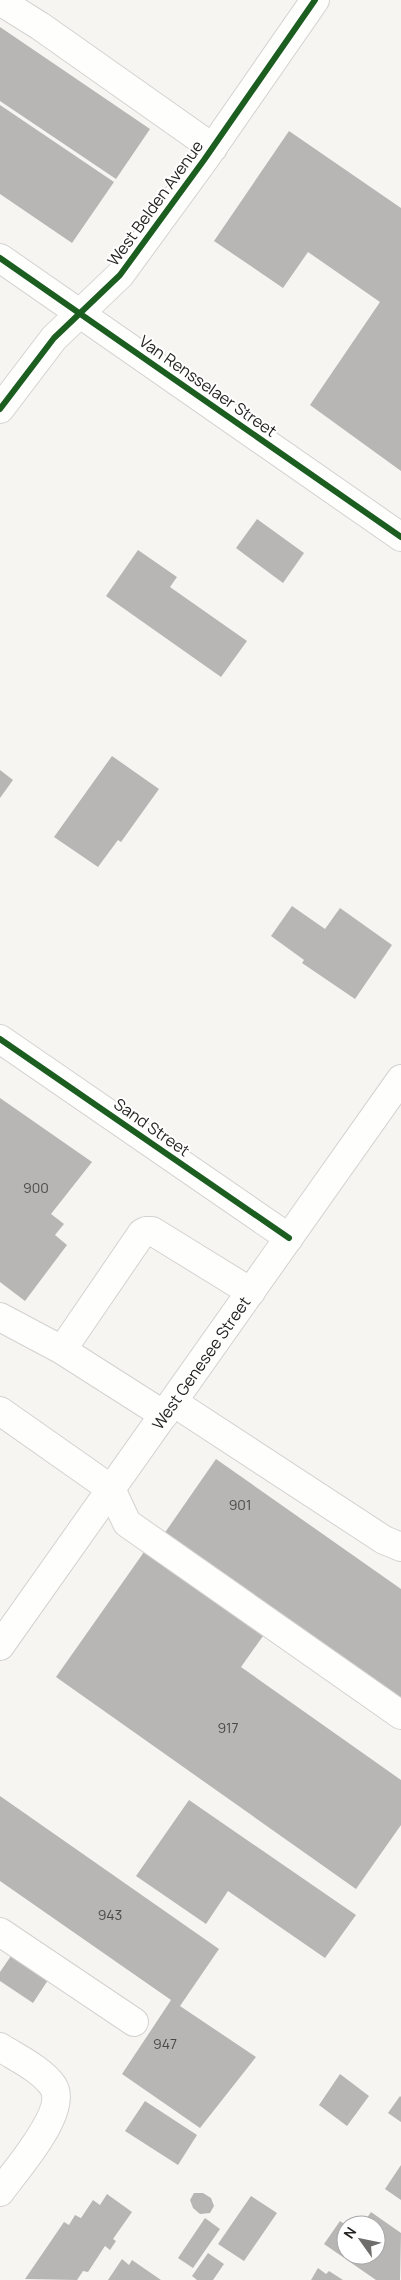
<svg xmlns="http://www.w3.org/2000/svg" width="401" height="2280" font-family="Manrope,sans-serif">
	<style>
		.building { fill: #b7b6b4 }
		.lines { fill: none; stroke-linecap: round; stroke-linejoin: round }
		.minor-casing { stroke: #d3d2d0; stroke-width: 30 }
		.major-casing { stroke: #d3d2d0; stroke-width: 30 }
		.minor { stroke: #fefefd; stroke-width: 28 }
		.major { stroke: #fefefd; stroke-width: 28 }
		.cycleway-casing { stroke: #fff; stroke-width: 9 }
		.cycleway { stroke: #1b5e20; stroke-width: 6 }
		.labels { text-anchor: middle; stroke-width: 4; stroke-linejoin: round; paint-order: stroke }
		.number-label { font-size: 14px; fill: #4a4847 }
		.street-label { font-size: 16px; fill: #252423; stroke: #fff }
	</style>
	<rect width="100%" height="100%" fill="#f6f5f2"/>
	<path class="building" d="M0,27L150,129L116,179L0,101Z
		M0,105L114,182L72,243L0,194Z
		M289,131L401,208V471L310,405L380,302L308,252L283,288L214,241Z
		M257,519L304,553L283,583L236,548Z
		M138,550L177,577L170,587L247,641L221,677L106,596Z
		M112,756L159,789L121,842L118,840L98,867L54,837Z
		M0,770L13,780L0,798Z
		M292,906L325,929L340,908L392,945L355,999L302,963L304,960L271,936Z
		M0,1098L92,1162L51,1214L64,1224L55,1235L67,1245L25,1301L0,1282Z
		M216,1459L401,1589V1700L164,1534Z
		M144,1552L263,1636L241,1667L401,1780V1825L356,1889L56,1677Z
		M0,1796L219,1949L180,2006L256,2057L200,2128L122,2074L171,2000L0,1881Z
		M189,1800L356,1915L325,1958L228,1891L206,1924L136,1876Z
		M13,1953L50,1977L33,2003L0,1981V1972Z
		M340,2074L369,2096L347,2126L319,2105Z
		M400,2096L401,2097V2122L388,2113Z
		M145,2101L197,2135L178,2165L125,2131Z
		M401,2165V2200L385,2189Z
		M194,2193H203L211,2198L214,2206L210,2213L200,2214L193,2208L190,2200Z
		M107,2194L132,2212L113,2239L116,2241L110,2250L105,2246L88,2272L83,2271L77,2280L25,2279L64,2222L69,2225L75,2215L81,2218L93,2200L100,2205Z
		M251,2196L277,2213L244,2261L218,2244Z
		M371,2212L401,2233L400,2280H376L324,2244L340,2221L346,2225V2255H376V2225H362Z
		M205,2218L220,2229L193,2268L178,2258Z
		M208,2253L224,2264L213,2280H197L192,2276Z
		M122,2259L129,2265L132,2260L161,2280H108Z
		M318,2268L326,2274L329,2271L343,2280H311Z"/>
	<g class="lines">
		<defs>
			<path id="minor" d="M0,1L40,26L213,148
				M0,258L401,537
				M0,409L54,338L120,275L204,160L315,0
				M0,1039L289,1238
				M0,1317L62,1350
				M173,1402L384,1540L401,1547
				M0,1411L111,1489L127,1523L401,1715
				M164,1415L62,1350L142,1233L146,1231H152L251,1292
				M0,1932L134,2022
				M0,2047C17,2058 41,2069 53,2086C69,2111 15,2171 0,2192"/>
			<path id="major" d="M0,1646L401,1079"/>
		</defs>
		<use href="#minor" class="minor-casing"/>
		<use href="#major" class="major-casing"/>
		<use href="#minor" class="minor"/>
		<use href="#major" class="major"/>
		<defs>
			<path id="cycleway" d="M0,258L401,537
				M0,409L54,338L120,275L204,160L315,0
				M0,1039L289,1238"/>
		</defs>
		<use href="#cycleway" class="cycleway-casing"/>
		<use href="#cycleway" class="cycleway"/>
	</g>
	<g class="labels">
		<g class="number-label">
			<text x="36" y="1193">900</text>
			<text x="240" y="1510">901</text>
			<text x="228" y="1733">917</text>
			<text x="110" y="1920">943</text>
			<text x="165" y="2049">947</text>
		</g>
		<g class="street-label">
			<text transform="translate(155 203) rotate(-54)" y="6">West Belden Avenue</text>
			<text transform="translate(208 386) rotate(35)" y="6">Van Rensselaer Street</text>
			<text transform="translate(152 1127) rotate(35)" y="6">Sand Street</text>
			<text transform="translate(201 1363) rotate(-55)" y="6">West Genesee Street</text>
		</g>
	</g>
	<g transform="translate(361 2240) rotate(303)"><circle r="24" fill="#ffffff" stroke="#a8a7a7"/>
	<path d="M0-4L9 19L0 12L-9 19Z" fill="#6e6d6b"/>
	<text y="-8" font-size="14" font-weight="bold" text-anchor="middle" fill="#252423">N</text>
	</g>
</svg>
